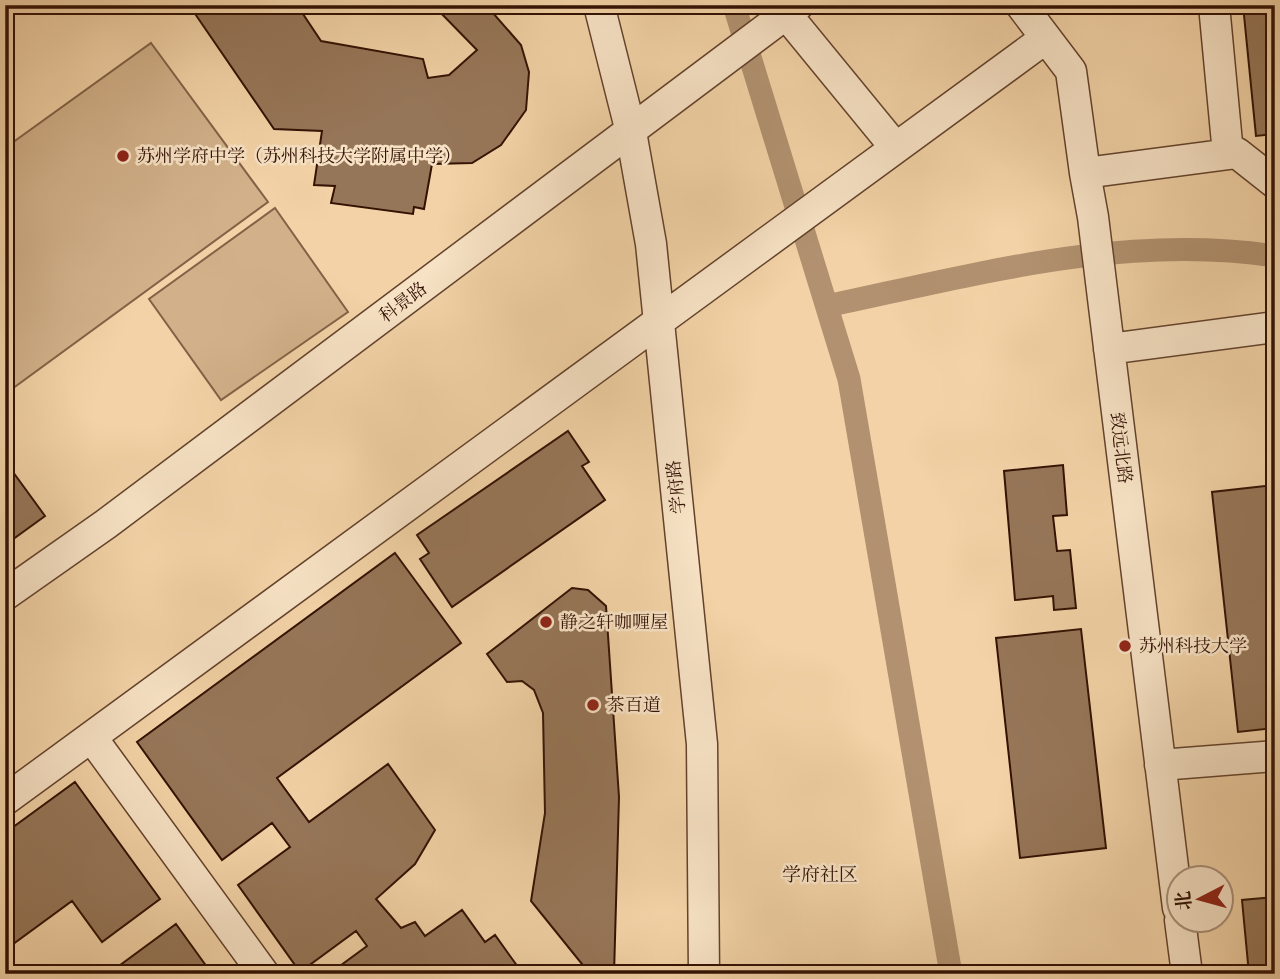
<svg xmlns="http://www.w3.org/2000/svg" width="1280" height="979" font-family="'Libre Caslon Text','Noto Serif SC',serif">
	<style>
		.green { fill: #d2b18a; stroke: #826247; stroke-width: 2 }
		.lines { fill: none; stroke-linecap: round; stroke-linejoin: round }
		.canal { stroke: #b1916f; stroke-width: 23 }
		.building { fill: #967658; stroke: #331204; stroke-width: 2 }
		.minor-casing { stroke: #63422c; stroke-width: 33 }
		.minor { stroke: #f7e2c5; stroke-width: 30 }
		.poi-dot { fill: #8f2418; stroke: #f7e2c5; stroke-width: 2.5 }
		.labels { text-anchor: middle; stroke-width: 5; stroke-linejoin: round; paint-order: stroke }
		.poi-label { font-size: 18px; fill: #331204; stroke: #f7e2c5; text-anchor: start }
		.street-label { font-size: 18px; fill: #331204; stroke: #f7e2c5 }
		.neighbourhood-label { font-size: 19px; fill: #331204; stroke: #f7e2c5 }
	</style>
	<rect width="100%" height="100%" fill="#f2d2a6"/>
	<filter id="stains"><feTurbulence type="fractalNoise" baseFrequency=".00286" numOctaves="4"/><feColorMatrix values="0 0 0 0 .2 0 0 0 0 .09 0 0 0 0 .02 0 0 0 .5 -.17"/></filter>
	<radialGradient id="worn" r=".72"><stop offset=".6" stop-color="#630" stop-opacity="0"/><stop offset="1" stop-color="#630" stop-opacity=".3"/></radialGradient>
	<path class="green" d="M151,43L268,202L5,394V148Z
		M275,208L348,312L221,400L149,299Z"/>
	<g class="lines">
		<path class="canal" d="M734,5L849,379L951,974
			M827,306C974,275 1124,233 1275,256"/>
	</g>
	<path class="building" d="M189,5H297L321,41L423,59L428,78L449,75L477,50L433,5H486L521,45L529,72L526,110L501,145L472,163L432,164L424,209L414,207L413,214L331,203L335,186L314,185L322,131L274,129Z
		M1243,5H1275V134L1256,136Z
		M568,431L589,462L582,466L605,500L452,607L420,559L429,553L417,535Z
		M5,461L45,516L5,545Z
		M1063,465L1067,515L1053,516L1057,551L1070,550L1076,608L1054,610L1053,596L1015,600L1004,471Z
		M1275,485V728L1238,732L1212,492Z
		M395,553L461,643L277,778L309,822L388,764L435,830L415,864L376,899L401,928L415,922L425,936L462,910L485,942L495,935L523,974H329L367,946L356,931L300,972L238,885L290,847L272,823L222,860L137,742Z
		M572,588L588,590L606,606L619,797L614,974H590L531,901L545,813L543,713L534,690L522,681L507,682L487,654Z
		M1081,629L1106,848L1020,858L996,638Z
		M75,782L160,899L102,942L72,901L5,950V833Z
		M1275,897V974H1249L1242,900Z
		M176,924L212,974H108Z"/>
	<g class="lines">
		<defs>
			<path id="minor" d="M599,5L631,132L651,244L702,744L704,974
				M1021,5L1071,71L1085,173L1093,217L1178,908
				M1214,5L1228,154
				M786,14L895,147
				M1085,173L1237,153L1275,183
				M1109,349L1275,327
				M5,595L106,524L798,5
				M92,738L264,974
				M1160,765L1275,756
				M5,800L1046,38
				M1180,920L1187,974"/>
		</defs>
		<use href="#minor" class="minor-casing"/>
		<use href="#minor" class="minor"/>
	</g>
	<g class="poi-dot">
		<circle cx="123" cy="156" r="7"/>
		<circle cx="546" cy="622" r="7"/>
		<circle cx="1125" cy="646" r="7"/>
		<circle cx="593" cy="705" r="7"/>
	</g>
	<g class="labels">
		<g class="poi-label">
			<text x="137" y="162">苏州学府中学（苏州科技大学附属中学）</text>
			<text x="560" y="628">静之轩咖喱屋</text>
			<text x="1139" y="652">苏州科技大学</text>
			<text x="607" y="711">茶百道</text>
		</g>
		<g class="street-label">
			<text transform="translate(403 302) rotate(-37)" y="6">科景路</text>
			<text transform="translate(1121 448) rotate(83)" y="6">致远北路</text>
			<text transform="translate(676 487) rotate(-96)" y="6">学府路</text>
		</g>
		<g class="neighbourhood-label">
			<text x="820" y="881">学府社区</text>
		</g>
	</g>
	<rect width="1280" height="979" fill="none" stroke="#f2d2a6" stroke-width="28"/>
	<rect x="7" y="7" width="1266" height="965" fill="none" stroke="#331204" stroke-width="3.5"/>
	<rect x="14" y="14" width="1252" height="951" fill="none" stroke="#331204" stroke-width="2"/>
	<g transform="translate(1200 899) rotate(264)"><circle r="33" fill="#f7e2c5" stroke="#a98f78" stroke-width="2"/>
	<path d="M0-5L12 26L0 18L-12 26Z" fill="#8f2418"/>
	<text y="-10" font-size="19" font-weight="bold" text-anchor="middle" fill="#331204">北</text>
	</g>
	<rect width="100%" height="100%" filter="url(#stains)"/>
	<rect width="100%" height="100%" fill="url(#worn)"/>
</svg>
